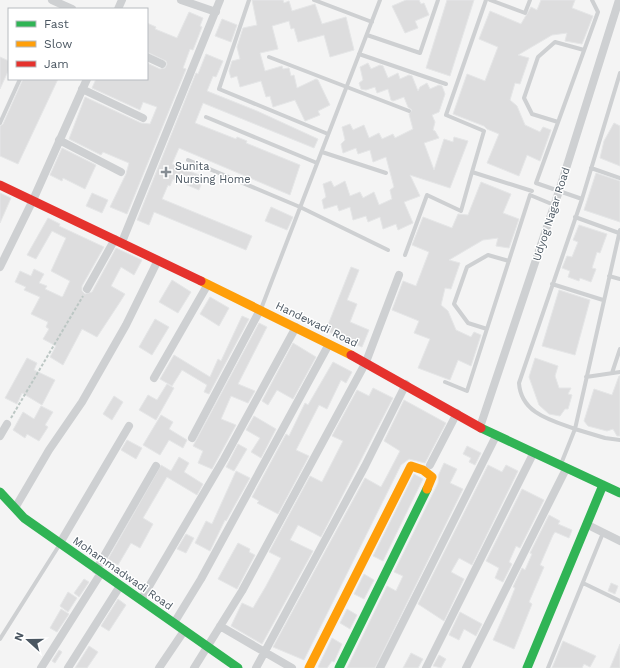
<svg xmlns="http://www.w3.org/2000/svg" width="620" height="668" font-family="'Work Sans',sans-serif">
	<style>
		.building { fill: #ddddde; stroke: #e5e6e7 }
		.lines { fill: none; stroke-linecap: round; stroke-linejoin: round }
		.path { stroke: #bcc7c4; stroke-width: 2; stroke-dasharray: 3 2; stroke-linecap: butt }
		.lane { stroke: #ced0d2; stroke-width: 4 }
		.street { stroke: #ced0d2; stroke-width: 8 }
		.fast { stroke: #30b455; stroke-width: 9 }
		.slow { stroke: #ff9f0a; stroke-width: 9 }
		.jam { stroke: #e5322d; stroke-width: 9 }
		.poi-dot { fill: #868d94; stroke: #fff; stroke-width: 1.5 }
		.labels { text-anchor: middle; stroke-width: 3; stroke-linejoin: round; paint-order: stroke }
		.poi-label { font-size: 11px; fill: #4a5661; stroke: #fff; text-anchor: start }
		.street-label { font-size: 11px; fill: #4a5661; stroke: #fff }
	</style>
	<rect width="100%" height="100%" fill="#f4f4f4"/>
	<path class="building" d="M252,0H283L284,3L289,1L292,11L315,4L322,24L346,17L354,50L330,57L324,35L298,42L294,28L291,29L289,21L272,26L278,49L260,53L265,71L282,66L283,69L289,68L291,76L294,75L297,88L316,79L318,80L330,105L318,111L320,115L305,121L295,100L273,107L270,96L266,97L261,81L240,87L237,76L231,78L229,71L232,61L240,59L237,47L243,28L257,25Z
		M406,0H419L421,4L424,3L429,15L415,21L418,28L405,33L392,6Z
		M447,0H474L450,76L426,68Z
		M541,0H575L572,8L593,16L582,44L565,41L567,33L552,35L518,55L529,58L520,84L515,83L510,100L517,106L525,125L540,132L543,127L551,130L540,161L527,155L519,176L487,163L499,134L487,129L484,126L453,114L467,74L485,81L498,47L479,39L490,11L521,24L531,7L537,10Z
		M189,12L203,18L200,26L202,27L193,50L190,49L183,68L186,69L127,214L110,207L126,174L129,163L103,152L101,155L69,139L85,97L141,123L150,124L157,107L143,102L140,110L92,88L96,79H147V63L160,69L165,68L167,64L166,61L147,52V23L156,27L155,29L177,38Z
		M222,19L237,25L231,42L215,36Z
		M206,54L223,61L216,77L213,76L207,91L257,111L318,139L314,148L203,103L195,123L236,139L237,137L247,141L246,143L300,165L290,195L179,148L172,164L204,177L199,190L173,179L170,186L168,185L162,199L252,236L246,250L154,212L149,225L137,220L196,73L198,74Z
		M0,57L9,61V69L0,89Z
		M368,63L371,69L380,65L383,66L388,78L398,73L400,79L409,75L412,76L418,91L420,87L427,83L430,89L439,85L442,86L445,94L439,112L432,115L435,122L433,130L435,131L439,138L424,143L434,170L444,139L453,142L454,137L468,141L450,188L410,175L420,196L404,202L413,223L398,230L396,224L383,229L380,217L368,222L366,216L353,220L350,207L339,211L337,205L324,209L322,200L326,197L323,184L331,181L334,187L345,181L350,196L360,192L363,198L374,192L379,205L392,199L390,190L394,187L386,157L373,162L370,150L358,154L356,148L343,153L341,144L345,140L342,127L350,124L353,130L364,125L369,138L379,133L382,139L393,134L395,138L413,129L409,114L412,110L408,107L404,97L393,101L391,100L388,89L377,93L375,87L366,90L361,89L359,83L363,80L360,67Z
		M23,79H58L18,164L0,156V126L3,124Z
		M614,123L620,126V166L600,158L604,141Z
		M62,148L96,165L85,189L63,178L62,181L50,175Z
		M596,173L620,181V222L584,210Z
		M481,182L511,194L503,213L519,219L509,248L496,246L498,238L483,240L449,260L460,263L451,289L445,288L441,305L448,311L456,330L471,337L474,332L481,335L471,366L458,360L450,380L418,368L430,339L414,333L419,321L392,310L403,281L416,286L429,252L412,245L423,217L452,228L458,214L468,215Z
		M0,193L11,198L0,223Z
		M92,193L108,200L102,213L86,206Z
		M271,207L293,217L287,230L265,221Z
		M48,218L60,224L59,226L104,247L82,286V291L85,294L92,292L116,248L142,260L134,275L121,267L111,286L125,294L120,302L97,337L82,329L63,365L50,357L56,346L43,339L49,329L46,327L48,322L31,314L40,297L24,290L26,287L15,282L20,271L31,276L34,269L44,274L39,283L47,286L45,289L62,297L63,296L70,281L51,271L66,238L52,231L36,259L27,255Z
		M579,225L607,234L600,253L597,252L592,268L596,269L591,282L580,278L579,281L568,277L570,271L562,268L567,256L572,257L578,242L573,240Z
		M351,267L359,270L347,300L357,304L350,322L369,330L362,347L342,339L326,330Z
		M172,280L191,292L178,313L159,302Z
		M559,290L590,300L575,355L542,346Z
		M210,297L229,308L219,326L200,314Z
		M242,316L249,319L209,394L204,392L207,385L182,370L172,386L160,379L174,355L210,377L218,359L221,361Z
		M155,319L169,327L152,355L139,347Z
		M259,323L267,327L238,384L255,391L248,403L231,396L221,419L236,425L212,469L198,463L203,451L193,446Z
		M293,343L316,357L293,399L277,390L268,405L262,401Z
		M27,358L37,363L34,370L55,380L42,405L22,393L17,404L5,398Z
		M535,358L558,366L555,376L559,388H571L568,394L572,395L568,409H565L560,416L549,414L539,405L529,377Z
		M333,362L352,372L346,383L341,380L327,409L319,405L296,450L309,456L278,514L257,503L259,501L252,497L286,434L289,436L305,403L308,405Z
		M619,376H620V436H617L613,429L607,431L588,426L584,421L594,389L612,395Z
		M167,384L174,388L156,420L139,410L148,395L157,400Z
		M373,388L393,398L321,537L298,525L290,540L313,551L262,644L231,626L242,603L253,608L266,586L281,558L269,552L310,476L322,482L343,441L332,436L357,390L369,396Z
		M114,396L123,402L112,420L103,414Z
		M404,400L446,423L425,463L409,459L401,465L304,660L273,647L365,478L381,487L388,474L400,451L384,441Z
		M41,406L53,412L45,425L48,427L39,441L27,434L25,438L13,430L23,412L34,419Z
		M161,415L173,422L169,429L187,440L183,448L169,440L160,455L143,445Z
		M254,416L276,429L261,458L251,452L260,438L246,430Z
		M127,440L142,448L136,459L121,450Z
		M238,444L247,449L234,471L226,467Z
		M467,446L481,453L475,465L469,462L471,458L463,454Z
		M179,457L189,463L184,472L203,484L197,495L167,477L143,518L153,524L140,548L131,543L118,565L108,559L161,465L171,471Z
		M444,463L457,469L450,483L463,489L375,668H347L387,586L396,591L403,576L394,572L438,483L439,474Z
		M488,465L502,472L506,465L518,471L472,565L459,558L451,572L464,579L444,621L418,604Z
		M236,471L250,478L226,521L225,520L210,551L195,543L206,521L212,524Z
		M414,474L423,479L383,561L373,556Z
		M522,489L544,500L520,548L516,546L509,562L512,564L503,582L495,578L499,568L486,561Z
		M549,515L560,521L558,524L572,530L569,538L555,532L553,535L540,565L544,567L529,602L532,604L514,649L493,640L507,608L515,588L513,587L522,568L525,570L532,554L530,553Z
		M186,534L194,538L186,553L177,549Z
		M238,543L250,549L249,552L255,555L237,589L218,579Z
		M364,574L374,580L364,599L354,594Z
		M84,579L89,582L79,597L74,593Z
		M611,583L618,586L615,594L608,591Z
		M68,592L77,598L68,612L60,606Z
		M118,599L126,605L109,631L101,626Z
		M61,609L69,614L57,632L50,628Z
		M347,609L357,615L350,629L340,623Z
		M460,612L482,624L476,636L464,629L459,640L449,635Z
		M332,638L342,644L334,662L332,661L327,668H320L318,667Z
		M563,641L596,656L590,667L584,664L582,668H552Z
		M620,644V668H610Z
		M89,646L98,652L87,668H75Z
		M59,650L62,652L55,663L52,661Z
		M411,653L423,659L418,668H403Z
		M439,655L446,659L441,668L433,666Z"/>
	<g class="lines">
		<path class="path" d="M11,418L83,296"/>
		<path class="lane" d="M249,0L219,89L328,134
			M314,0L372,22
			M486,0L446,115L484,131L472,172L532,191
			M490,0L525,13L530,0
			M367,35L420,53L438,0
			M359,54L446,84
			M269,57L409,111
			M206,117L317,163
			M558,122L532,114L524,98L538,57L555,42L584,50
			M0,123L20,79
			M322,152L386,173
			M188,160L300,207L388,250
			M591,168L620,178
			M582,199L536,183L598,12L592,0
			M575,217L619,233
			M620,230L575,429L605,438L620,440
			M405,255L427,195L461,211L472,172
			M609,276L620,279
			M552,284L603,300
			M261,309L380,0
			M487,329L468,323L454,304L467,267L488,255L509,261
			M612,373L620,349
			M586,377L620,372
			M445,382L467,391L530,195L554,205
			M561,464L575,429C550,420 521,413 519,383L582,199L620,73
			M583,583L620,601
			M0,639L60,544
			M548,668L603,533"/>
		<path class="street" d="M52,0L72,9
			M181,0L216,12
			M118,9L122,0
			M147,57L162,64
			M82,89L143,118
			M59,140L121,172
			M122,242L220,0
			M0,267L33,200L87,79
			M87,289L115,239
			M154,378L208,284
			M480,427L559,191L619,0
			M0,436L7,424
			M192,438L260,310
			M430,465L457,413
			M15,508L49,450L82,402L126,325L158,260
			M588,525L620,541
			M60,543L129,426
			M96,570L156,466
			M141,600L224,459L296,327
			M174,623L201,579L329,344
			M220,626L292,668
			M41,668L101,573
			M68,668L120,586
			M159,668L184,631
			M194,668L242,591L366,362L399,275
			M256,668L365,466L406,384
			M380,668L496,436
			M426,668L533,454
			M466,668L566,469"/>
		<path class="fast" d="M481,428L620,493
			M0,492L24,518L238,668
			M339,668L427,489
			M527,668L603,485"/>
		<path class="slow" d="M201,281L351,355
			M309,668L411,466L423,470L432,477L427,489"/>
		<path class="jam" d="M0,185L201,281
			M351,355L481,428"/>
	</g>
	<path class="poi-dot" d="M164 166h4v4h4v4h-4v4h-4v-4h-4v-4h4z"/>
	<g class="labels">
		<g class="poi-label">
			<text x="175" y="170">Sunita<tspan x="175" dy="13">Nursing Home</tspan></text>
		</g>
		<g class="street-label">
			<text transform="translate(551 214) rotate(-72)" y="4">Udyog Nagar Road</text>
			<text transform="translate(317 324) rotate(26)" y="4">Handewadi Road</text>
			<text transform="translate(123 573) rotate(35)" y="4">Mohammadwadi Road</text>
		</g>
	</g>
	<rect x="8" y="8" width="140" height="72" fill="#ffffff" stroke="#b7bbc0"/>
	<rect x="16" y="21" width="20" height="6" fill="#30b455" stroke="#b7bbc0"/>
	<text x="44" y="28" font-size="12" fill="#4a5661">Fast</text>
	<rect x="16" y="41" width="20" height="6" fill="#ff9f0a" stroke="#b7bbc0"/>
	<text x="44" y="48" font-size="12" fill="#4a5661">Slow</text>
	<rect x="16" y="61" width="20" height="6" fill="#e5322d" stroke="#b7bbc0"/>
	<text x="44" y="68" font-size="12" fill="#4a5661">Jam</text>
	<g transform="translate(28 640) rotate(291)" stroke="#ffffff" stroke-width="3" paint-order="stroke">
	<path d="M0-3L7 15L0 10L-7 15Z" fill="#4a5661"/>
	<text y="-6" font-size="11" font-weight="bold" text-anchor="middle" fill="#4a5661">N</text>
	</g>
</svg>
